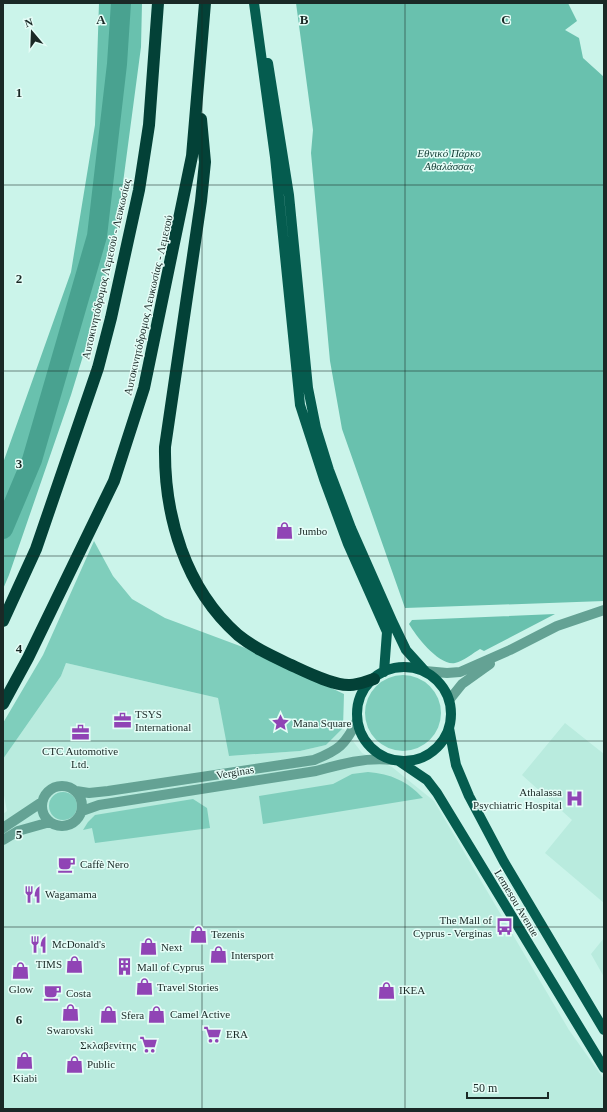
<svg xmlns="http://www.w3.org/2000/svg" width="607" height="1112" font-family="Georgia,serif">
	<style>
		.built { fill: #b9ebde }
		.green { fill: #7fcebc }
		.forest { fill: #69c1ae }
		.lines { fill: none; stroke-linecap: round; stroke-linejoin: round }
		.river { stroke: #49a290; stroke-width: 20 }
		.minor { stroke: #64a294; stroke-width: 10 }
		.major { stroke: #055c4f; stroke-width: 10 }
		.highway { stroke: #034137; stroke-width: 12 }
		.grid { fill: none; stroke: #1a2926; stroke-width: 1; stroke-opacity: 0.55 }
		.labels { text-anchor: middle; stroke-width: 3; stroke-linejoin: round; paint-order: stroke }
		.park-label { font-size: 11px; font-style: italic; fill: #113b33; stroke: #e5fdf7 }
		.street-label { font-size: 11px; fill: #1a2926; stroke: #e5fdf7 }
		.poi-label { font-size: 11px; fill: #1a2926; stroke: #e5fdf7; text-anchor: start }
		.grid-label { font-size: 13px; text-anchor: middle; font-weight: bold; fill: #1a2926; stroke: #e5fdf7; stroke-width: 3; stroke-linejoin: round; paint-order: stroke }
	</style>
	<rect width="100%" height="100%" fill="#cbf4ea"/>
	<path class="built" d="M66,663L218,698L230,756L300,751L326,745L343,728L362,753L392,767L434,801L569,1030L604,1079V1109H3V814L7,811L3,790V759L61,676Z
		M565,723L604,754V903L545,853L572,820L522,775Z
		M604,938V977L591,954Z"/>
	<path class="green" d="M94,541L113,576L132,599L165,618L248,649L344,694L343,728L326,745L300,751L229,756L218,698L66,663L61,676L3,759V723L43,655Z
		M365 713a38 38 0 1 1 76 0a38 38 0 1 1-76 0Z
		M368,772C391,774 407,781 423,798L263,824L259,796L333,784L352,774Z
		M49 806a14 14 0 1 1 28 0a14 14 0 1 1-28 0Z
		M193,799L207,808L210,828L95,843L92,828L83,830L88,822L95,815Z"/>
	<path class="forest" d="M99,3H142L141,47L117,228L98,307L71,395L9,575L3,589V463L71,272L95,125Z
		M296,3H568L577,21L565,30L579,38L583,58L604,77V601L405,608L342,429L330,361L311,153L313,130Z
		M555,614L484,651L480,649C473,653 464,661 455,663C439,666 416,636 409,624L412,620Z"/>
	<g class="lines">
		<path class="river" d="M3,529L32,460L97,236L117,64L121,3"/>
		<path class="minor" d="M425,671L447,673L460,672L510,650L557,626L604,610
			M450,699L462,684L490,664
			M42 806a20 20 0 1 1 40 0a20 20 0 1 1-40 0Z
			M76,791L89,793L108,791L314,760C339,750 345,745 357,721
			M82,811L99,805L316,771C341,764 366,757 392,760
			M3,828L42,802
			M3,840L18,831L50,822"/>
		<path class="major" d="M254,3L275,157L300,405L324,479L348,544L387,632L384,672
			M268,63L289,195L308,388L316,428L329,470L351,528L393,623L406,650L425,671
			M357 714a47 47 0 1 1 94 0a47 47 0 1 1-94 0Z
			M449,728L456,765L469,796L504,862L604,1030
			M399,761L427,780L437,793L604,1068"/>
		<path class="highway" d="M201,119L205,162L201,201L165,447C164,516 185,588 238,635C254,648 272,656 291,665C306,672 334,686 350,685C358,685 367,681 374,679
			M3,621L36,549L98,368L111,318L139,190L149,125L158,3
			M3,704L28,658L114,481L144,388L192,156L205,3"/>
	</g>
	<path class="grid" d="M202,3V1109M405,3V1109M3,185H604M3,371H604M3,556H604M3,741H604M3,927H604"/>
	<defs>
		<symbol id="shop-bare" viewBox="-9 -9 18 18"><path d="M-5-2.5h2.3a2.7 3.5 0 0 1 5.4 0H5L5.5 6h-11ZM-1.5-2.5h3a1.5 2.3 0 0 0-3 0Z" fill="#9044b5" stroke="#e5fdf7" stroke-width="2.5" paint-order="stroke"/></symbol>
		<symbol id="office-bare" viewBox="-9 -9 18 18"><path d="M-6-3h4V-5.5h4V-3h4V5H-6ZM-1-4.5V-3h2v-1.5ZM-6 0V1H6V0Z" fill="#9044b5" stroke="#e5fdf7" stroke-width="2.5" paint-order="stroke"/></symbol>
		<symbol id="sight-bare" viewBox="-9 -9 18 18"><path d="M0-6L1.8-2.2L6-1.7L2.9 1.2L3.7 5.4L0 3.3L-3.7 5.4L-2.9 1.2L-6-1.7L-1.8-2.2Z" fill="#9044b5" stroke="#e5fdf7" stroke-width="2.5" paint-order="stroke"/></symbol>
		<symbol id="hospital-bare" viewBox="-9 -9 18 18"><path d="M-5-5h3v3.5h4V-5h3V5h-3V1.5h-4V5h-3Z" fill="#9044b5" stroke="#e5fdf7" stroke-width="2.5" paint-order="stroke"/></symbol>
		<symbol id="cafe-bare" viewBox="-9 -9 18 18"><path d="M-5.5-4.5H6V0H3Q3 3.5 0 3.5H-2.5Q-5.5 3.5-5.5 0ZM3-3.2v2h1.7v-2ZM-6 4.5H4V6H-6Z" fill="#9044b5" stroke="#e5fdf7" stroke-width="2.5" paint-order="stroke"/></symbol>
		<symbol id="restaurant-bare" viewBox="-9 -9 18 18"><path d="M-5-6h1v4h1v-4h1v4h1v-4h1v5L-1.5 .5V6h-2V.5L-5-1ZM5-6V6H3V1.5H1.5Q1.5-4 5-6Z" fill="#9044b5" stroke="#e5fdf7" stroke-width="2.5" paint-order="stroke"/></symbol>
		<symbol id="bus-bare" viewBox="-9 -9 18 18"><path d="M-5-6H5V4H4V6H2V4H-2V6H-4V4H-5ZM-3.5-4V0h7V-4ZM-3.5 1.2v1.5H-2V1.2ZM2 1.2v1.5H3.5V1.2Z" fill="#9044b5" stroke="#e5fdf7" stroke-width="2.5" paint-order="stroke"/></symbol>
		<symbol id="building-bare" viewBox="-9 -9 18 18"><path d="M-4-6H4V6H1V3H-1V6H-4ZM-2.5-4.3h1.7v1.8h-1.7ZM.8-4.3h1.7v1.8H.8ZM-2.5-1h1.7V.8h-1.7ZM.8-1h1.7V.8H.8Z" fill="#9044b5" stroke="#e5fdf7" stroke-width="2.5" paint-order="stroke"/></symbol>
		<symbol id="supermarket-bare" viewBox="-9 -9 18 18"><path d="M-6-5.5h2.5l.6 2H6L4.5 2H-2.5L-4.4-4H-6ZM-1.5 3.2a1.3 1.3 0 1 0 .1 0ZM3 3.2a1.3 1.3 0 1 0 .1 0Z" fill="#9044b5" stroke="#e5fdf7" stroke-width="2.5" paint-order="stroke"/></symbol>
	</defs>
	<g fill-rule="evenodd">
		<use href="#shop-bare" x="272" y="518" width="25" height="25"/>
		<use href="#office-bare" x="110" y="708" width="25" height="25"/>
		<use href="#sight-bare" x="268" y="710" width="25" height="25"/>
		<use href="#office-bare" x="68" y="720" width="25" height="25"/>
		<use href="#hospital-bare" x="562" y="786" width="25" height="25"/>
		<use href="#cafe-bare" x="54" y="852" width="25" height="25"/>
		<use href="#restaurant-bare" x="20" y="882" width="25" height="25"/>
		<use href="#bus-bare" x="492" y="914" width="25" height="25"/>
		<use href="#shop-bare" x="186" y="922" width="25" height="25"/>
		<use href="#restaurant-bare" x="26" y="932" width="25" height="25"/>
		<use href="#shop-bare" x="136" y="934" width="25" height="25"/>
		<use href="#shop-bare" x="206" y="942" width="25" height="25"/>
		<use href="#shop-bare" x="62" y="952" width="25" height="25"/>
		<use href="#building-bare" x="112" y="954" width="25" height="25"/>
		<use href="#shop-bare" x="8" y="958" width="25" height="25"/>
		<use href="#shop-bare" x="132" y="974" width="25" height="25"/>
		<use href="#shop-bare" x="374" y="978" width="25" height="25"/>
		<use href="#cafe-bare" x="40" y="980" width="25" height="25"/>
		<use href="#shop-bare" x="58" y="1000" width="25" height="25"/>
		<use href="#shop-bare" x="144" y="1002" width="25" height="25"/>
		<use href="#shop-bare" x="96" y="1002" width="25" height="25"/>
		<use href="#supermarket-bare" x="200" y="1022" width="25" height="25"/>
		<use href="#supermarket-bare" x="136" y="1032" width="25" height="25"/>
		<use href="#shop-bare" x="12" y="1048" width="25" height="25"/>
		<use href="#shop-bare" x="62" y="1052" width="25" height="25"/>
	</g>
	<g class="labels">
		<g class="park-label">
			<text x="449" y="157">Εθνικό Πάρκο<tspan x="449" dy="13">Αθαλάσσας</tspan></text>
		</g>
		<g class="street-label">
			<text transform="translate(106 269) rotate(-77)" y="4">Αυτοκινητόδρομος Λεμεσού - Λευκωσίας</text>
			<text transform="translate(148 305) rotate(-77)" y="4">Αυτοκινητόδρομος Λευκωσίας - Λεμεσού</text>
			<text transform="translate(235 772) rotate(-9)" y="4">Verginas</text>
			<text transform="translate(517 903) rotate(59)" y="4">Lemesou Avenue</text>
		</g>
		<g class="poi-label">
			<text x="298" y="535">Jumbo</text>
			<text x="135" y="718">TSYS<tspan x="135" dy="13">International</tspan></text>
			<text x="293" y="727">Mana Square</text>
			<text x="80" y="755" text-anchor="middle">CTC Automotive<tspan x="80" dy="13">Ltd.</tspan></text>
			<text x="562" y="796" text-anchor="end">Athalassa<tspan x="562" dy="13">Psychiatric Hospital</tspan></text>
			<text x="80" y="868">Caffè Nero</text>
			<text x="45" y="898">Wagamama</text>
			<text x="492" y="924" text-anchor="end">The Mall of<tspan x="492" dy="13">Cyprus - Verginas</tspan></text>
			<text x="211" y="938">Tezenis</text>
			<text x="52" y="948">McDonald's</text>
			<text x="161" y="951">Next</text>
			<text x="231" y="959">Intersport</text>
			<text x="62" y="968" text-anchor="end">TIMS</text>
			<text x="137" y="971">Mall of Cyprus</text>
			<text x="157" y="991">Travel Stories</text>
			<text x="21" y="993" text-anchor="middle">Glow</text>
			<text x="399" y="994">IKEA</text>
			<text x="66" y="997">Costa</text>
			<text x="170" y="1018">Camel Active</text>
			<text x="121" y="1019">Sfera</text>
			<text x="70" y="1034" text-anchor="middle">Swarovski</text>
			<text x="226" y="1038">ERA</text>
			<text x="136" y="1049" text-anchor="end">Σκλαβενίτης</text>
			<text x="87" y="1068">Public</text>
			<text x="25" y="1082" text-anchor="middle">Kiabi</text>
		</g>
	</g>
	<g class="grid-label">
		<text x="101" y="24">A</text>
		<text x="304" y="24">B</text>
		<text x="506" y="24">C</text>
		<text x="19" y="97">1</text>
		<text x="19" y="283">2</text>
		<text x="19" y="468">3</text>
		<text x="19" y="653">4</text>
		<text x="19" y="839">5</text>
		<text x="19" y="1024">6</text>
	</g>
	<rect width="607" height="1112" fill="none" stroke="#1a2926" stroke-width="8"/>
	<g transform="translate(32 32) rotate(341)" stroke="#e5fdf7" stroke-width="3" paint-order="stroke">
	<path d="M0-3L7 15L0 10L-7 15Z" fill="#1a2926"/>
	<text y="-6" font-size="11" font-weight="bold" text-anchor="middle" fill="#1a2926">N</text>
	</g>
	<path d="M467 1092v6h81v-6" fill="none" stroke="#1a2926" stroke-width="2"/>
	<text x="473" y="1092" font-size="12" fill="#1a2926" stroke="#e5fdf7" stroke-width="3" paint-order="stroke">50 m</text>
</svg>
